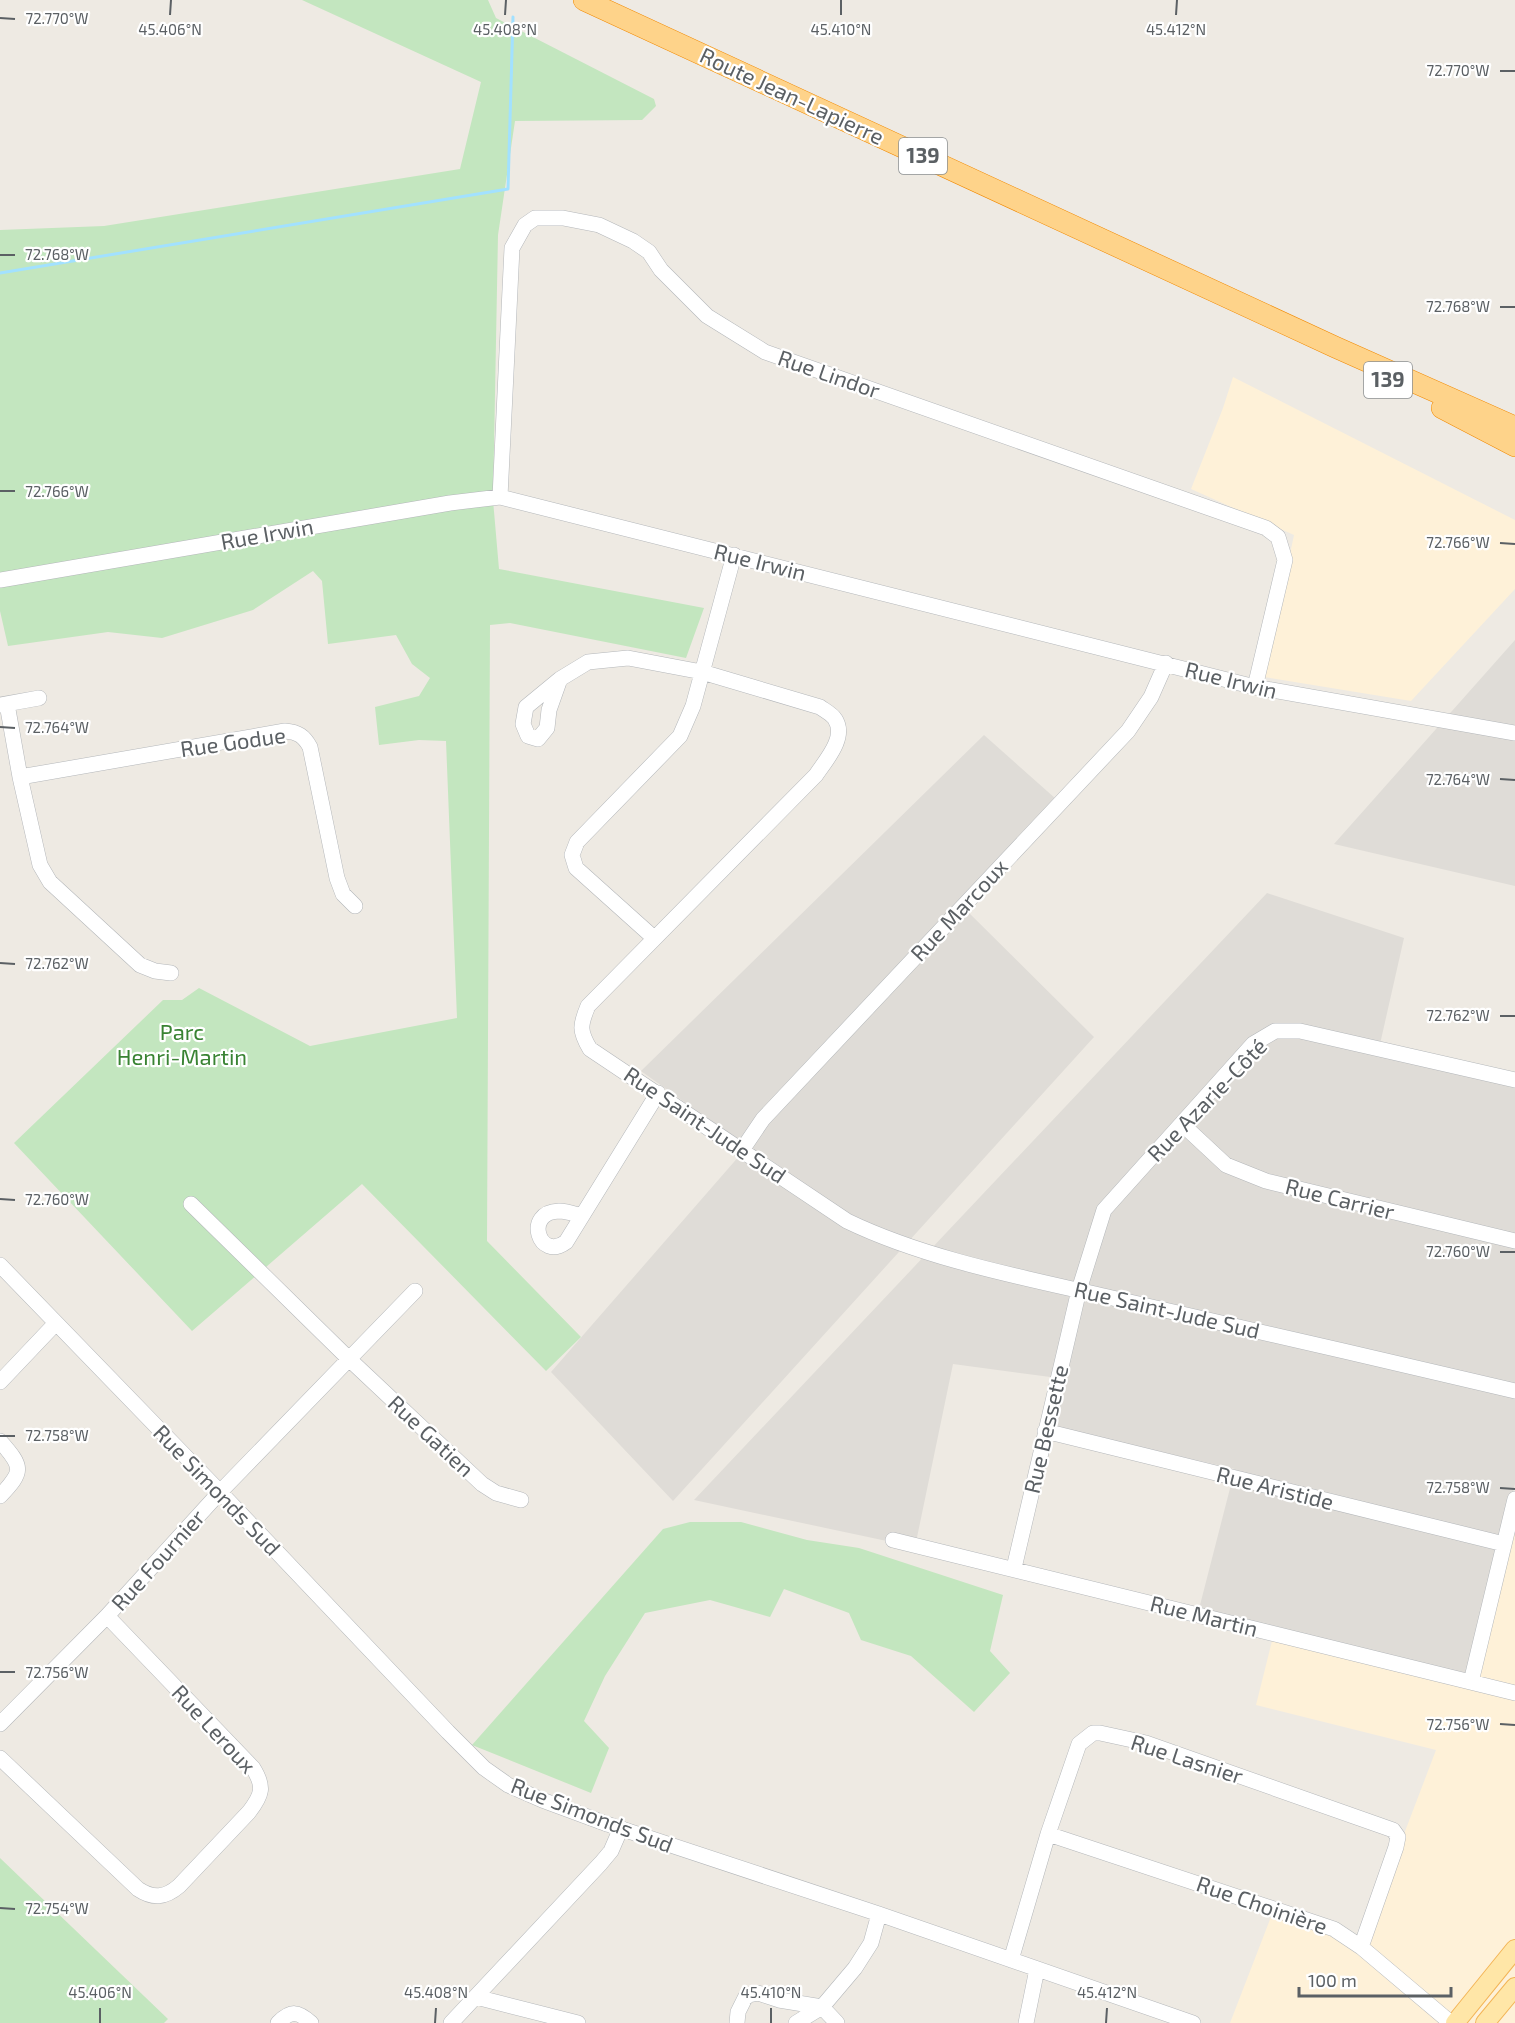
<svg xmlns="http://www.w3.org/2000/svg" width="1515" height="2023" font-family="'Exo 2',sans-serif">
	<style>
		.commercial { fill: #fef1d8 }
		.industrial { fill: #dfdcd7 }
		.green { fill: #c3e6bf }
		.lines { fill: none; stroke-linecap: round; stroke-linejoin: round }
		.stream { stroke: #a2e1ff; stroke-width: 3 }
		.minor-casing { stroke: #b4b7ba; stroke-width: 16 }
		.major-casing { stroke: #f3b557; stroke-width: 20 }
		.highway-casing { stroke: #f18900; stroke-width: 22 }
		.minor { stroke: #fff; stroke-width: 15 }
		.major { stroke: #ffe6a7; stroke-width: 18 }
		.highway { stroke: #fed38a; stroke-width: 21 }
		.ticks { fill: none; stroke: #5b6064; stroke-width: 2 }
		.labels { text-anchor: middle; stroke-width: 4.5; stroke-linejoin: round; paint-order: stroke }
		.shield { fill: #fff; stroke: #8c9092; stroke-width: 1.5 }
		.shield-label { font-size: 21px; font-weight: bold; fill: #5b6064 }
		.street-label { font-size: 22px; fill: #5b6064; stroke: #fff }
		.park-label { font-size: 22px; fill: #398333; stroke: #fff }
		.ticks-label { font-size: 15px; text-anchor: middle; fill: #5b6064; stroke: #fff; stroke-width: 4.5; stroke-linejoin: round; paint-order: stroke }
	</style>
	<rect width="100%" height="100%" fill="#eeeae3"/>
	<path class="commercial" d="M1233,377L1515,520V589L1411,701L1264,677L1294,535L1191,489L1223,408Z
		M1515,1499V2023H1230L1274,1909L1361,1947L1436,1750L1256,1705L1275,1629Z"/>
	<path class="industrial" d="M1515,640V886L1334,844Z
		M984,735L1056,799L959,903L1094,1037L673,1501L551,1372L747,1147L641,1071Z
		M1267,893L1404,938L1378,1053L1515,1088V1484L1467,1678L1199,1609L1235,1469L1050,1426L1058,1378L953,1364L915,1547L694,1500Z"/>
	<path class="green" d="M302,0H488L496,18L654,99L656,106L642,120L515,121L498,235L493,500L499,569L704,608L686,658L510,623L490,625L487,1241L581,1337L546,1371L362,1184L192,1331L14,1143L163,1000H182L199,988L310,1046L457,1018L446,741L419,740L379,745L375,707L419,696L430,678L412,664L396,635L328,644L322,581L313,571L253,610L162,638L108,632L8,646L0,611V230L104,226L460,169L481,82Z
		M690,1522H741L807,1540L859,1548L1003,1595L990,1651L1010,1673L974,1712L911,1656L861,1640L849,1613L784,1589L770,1617L710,1600L645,1613L605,1676L584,1721L609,1748L591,1793L472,1745L663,1529Z
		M0,1858L168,2019L164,2023H0Z"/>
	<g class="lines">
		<path class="stream" d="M0,273L508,189L513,17"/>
		<defs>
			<path id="minor" d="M500,497L512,248L525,225L535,218H563L599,225L633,241L649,252L661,270L707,316L765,352L1266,528L1278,537L1285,560L1255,687
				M0,580L450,503L500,497L1255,687L1515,733
				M560,679L549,710L547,728L538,739L528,736L523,724L526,707L560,679L588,662L628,658L702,672L820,707C824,710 832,714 835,719C847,737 826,760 816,775L588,1006C580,1025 579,1031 590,1049L847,1221C930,1261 1031,1279 1121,1300C1252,1330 1384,1360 1515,1391
				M7,704L20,777L40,865L50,882L140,965L155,971L171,973
				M0,705L39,698
				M20,777L285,731C298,732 304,736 310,747L337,878L343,894L355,906
				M654,938L576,868L572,855L577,842L680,736L693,706L734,555
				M1182,1124L1226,1165L1266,1181L1515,1241
				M742,1150L763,1119L1128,731L1151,697L1166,663
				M191,1204L349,1359L482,1484L496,1493L521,1500
				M582,1216C575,1214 566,1211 559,1211C523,1212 539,1262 566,1242L658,1093
				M0,1265L220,1492L448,1732L484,1768L508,1785L542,1800L607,1824L879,1914L1193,2023
				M0,1382L56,1323
				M1045,1431L1504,1544
				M0,1441C23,1467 24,1471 0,1496
				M893,1540L1515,1693
				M1014,1568L1079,1290L1104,1210L1253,1044L1275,1031H1300L1515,1080
				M1471,1682L1515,1499
				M0,1724L107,1616L220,1492L415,1291
				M0,1758L138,1889C153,1899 165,1898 179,1886L249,1812C262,1795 265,1787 253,1768L107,1616
				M1048,1834L1334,1929L1361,1947L1451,2023
				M1011,1960L1048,1834L1079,1744L1093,1733H1100L1146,1743L1393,1830L1398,1837L1396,1847L1361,1947
				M476,1997L578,2023
				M278,2023C291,2010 298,2011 311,2023
				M451,2023L601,1863L611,1851L621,1828
				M737,2023L738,2012L745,1998L749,1995L758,1993L779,2000L822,2007L837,2023
				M796,2023L822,2007L855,1968L871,1943L879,1914
				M1026,2023L1037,1969"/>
			<path id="major" d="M1455,2023L1515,1949
				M1485,2023L1515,1987"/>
			<path id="highway" d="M584,0L1335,347L1515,427
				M1442,408L1515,446"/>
		</defs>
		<use href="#minor" class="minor-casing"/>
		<use href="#major" class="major-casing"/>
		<use href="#highway" class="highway-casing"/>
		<use href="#minor" class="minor"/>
		<use href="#major" class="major"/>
		<use href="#highway" class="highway"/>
	</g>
	<path class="ticks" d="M170,15L171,0M505,15L506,0M841,15V0M1176,15L1177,0M0,18L15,19M1500,71H1515M0,255H15M1500,307H1515M0,491H15M1500,543L1515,544M0,727L15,728M1500,779L1515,780M0,963L15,964M1500,1016H1515M0,1199L15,1200M1500,1252H1515M0,1436H15M1500,1488L1515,1489M0,1672H15M1500,1724L1515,1725M0,1908L15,1909M100,2023V2008M435,2023L436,2008M771,2023V2008M1106,2023L1107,2008"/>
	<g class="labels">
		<g class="shield">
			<rect x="899" y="138" width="48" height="36" rx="4.5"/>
			<rect x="1364" y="362" width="48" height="36" rx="4.5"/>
		</g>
		<g class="shield-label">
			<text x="923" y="163">139</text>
			<text x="1388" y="387">139</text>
		</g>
		<g class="street-label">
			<text transform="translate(792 96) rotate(25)" y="8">Route Jean-Lapierre</text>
			<text transform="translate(829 374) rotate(19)" y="8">Rue Lindor</text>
			<text transform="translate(267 534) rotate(-10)" y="8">Rue Irwin</text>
			<text transform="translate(760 562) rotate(14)" y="8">Rue Irwin</text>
			<text transform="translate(1231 680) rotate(14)" y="8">Rue Irwin</text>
			<text transform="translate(233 742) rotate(-8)" y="8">Rue Godue</text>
			<text transform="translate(959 910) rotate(-47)" y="8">Rue Marcoux</text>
			<text transform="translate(1207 1100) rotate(-46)" y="8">Rue Azarie-Côté</text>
			<text transform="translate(705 1125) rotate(34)" y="8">Rue Saint-Jude Sud</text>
			<text transform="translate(1340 1199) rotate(14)" y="8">Rue Carrier</text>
			<text transform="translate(1167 1310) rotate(13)" y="8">Rue Saint-Jude Sud</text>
			<text transform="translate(1046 1429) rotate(-77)" y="8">Rue Bessette</text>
			<text transform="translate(431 1436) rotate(43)" y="8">Rue Gatien</text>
			<text transform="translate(1275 1488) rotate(14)" y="8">Rue Aristide</text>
			<text transform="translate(217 1490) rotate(46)" y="8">Rue Simonds Sud</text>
			<text transform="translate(158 1560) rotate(-48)" y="8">Rue Fournier</text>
			<text transform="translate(1204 1616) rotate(14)" y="8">Rue Martin</text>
			<text transform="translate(214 1729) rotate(47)" y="8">Rue Leroux</text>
			<text transform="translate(1187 1759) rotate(18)" y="8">Rue Lasnier</text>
			<text transform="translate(592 1815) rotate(21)" y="8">Rue Simonds Sud</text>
			<text transform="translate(1262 1905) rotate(19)" y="8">Rue Choinière</text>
		</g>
		<g class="park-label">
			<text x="182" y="1040">Parc<tspan x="182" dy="25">Henri-Martin</tspan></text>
		</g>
	</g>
	<g class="ticks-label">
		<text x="57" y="24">72.770°W</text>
		<text x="170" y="35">45.406°N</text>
		<text x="505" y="35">45.408°N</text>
		<text x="841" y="35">45.410°N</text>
		<text x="1176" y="35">45.412°N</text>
		<text x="1458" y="76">72.770°W</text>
		<text x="57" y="260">72.768°W</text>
		<text x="1458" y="312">72.768°W</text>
		<text x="57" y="497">72.766°W</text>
		<text x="1458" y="548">72.766°W</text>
		<text x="57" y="733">72.764°W</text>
		<text x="1458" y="785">72.764°W</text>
		<text x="57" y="969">72.762°W</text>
		<text x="1458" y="1021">72.762°W</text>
		<text x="57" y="1205">72.760°W</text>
		<text x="1458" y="1257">72.760°W</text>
		<text x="57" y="1441">72.758°W</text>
		<text x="1458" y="1493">72.758°W</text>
		<text x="57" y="1678">72.756°W</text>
		<text x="1458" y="1730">72.756°W</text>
		<text x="57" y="1914">72.754°W</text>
		<text x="100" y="1998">45.406°N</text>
		<text x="436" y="1998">45.408°N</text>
		<text x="771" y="1998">45.410°N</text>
		<text x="1107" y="1998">45.412°N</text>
	</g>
	<path d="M1299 1987v9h152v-9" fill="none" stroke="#5b6064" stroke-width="3"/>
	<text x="1308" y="1987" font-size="18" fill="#5b6064" stroke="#ffffff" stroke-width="4.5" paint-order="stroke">100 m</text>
</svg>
